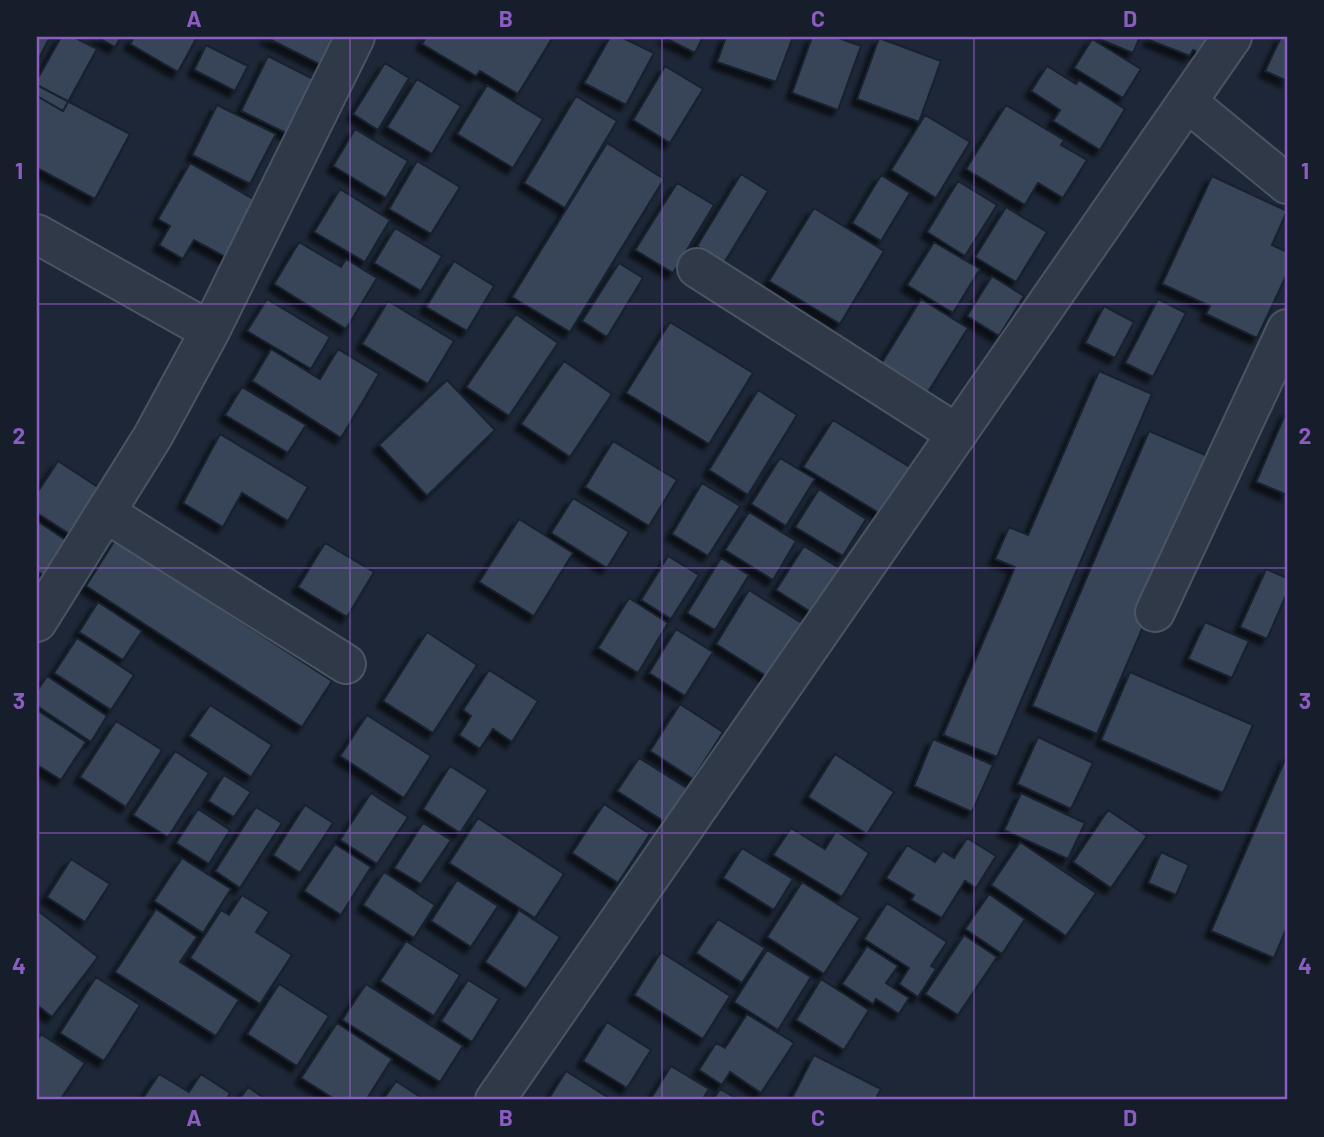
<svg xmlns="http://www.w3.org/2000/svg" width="1324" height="1137" font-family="Barlow,sans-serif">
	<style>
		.building { fill: #384558; stroke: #18202e; stroke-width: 2; filter: url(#shadow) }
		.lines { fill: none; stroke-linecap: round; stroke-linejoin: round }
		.street-casing { stroke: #4b5463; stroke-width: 42 }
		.street { stroke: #303947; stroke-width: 38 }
		.grid { fill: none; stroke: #8b5cc1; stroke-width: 2; stroke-opacity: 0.55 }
		.neatline { fill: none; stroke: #8b5cc1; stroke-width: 2.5 }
		.grid-label { font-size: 23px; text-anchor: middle; font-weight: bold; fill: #8b5cc1 }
	</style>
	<defs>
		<filter id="shadow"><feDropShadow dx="-6" dy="6" stdDeviation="2" flood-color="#0009"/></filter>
	</defs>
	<rect width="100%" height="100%" fill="#1d2737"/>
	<path class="building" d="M37,37H50L37,62Z
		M61,37H74L97,49L63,111L37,96V80Z
		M97,37H121L115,47Z
		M134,37H197L178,72L130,44Z
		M265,37H341L325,67Z
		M426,37H553L518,94L480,71L476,76L422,44Z
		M610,37H621L654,53L626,105L584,83Z
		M663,37H703L695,53Z
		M726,37H793L776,82L717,62Z
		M812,37H836L861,46L838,110L792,93Z
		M1094,37H1140L1133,53Z
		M1150,37H1216L1208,56L1193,50L1190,56L1149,40Z
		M1281,37H1287V81L1265,71Z
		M879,38L941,61L919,122L857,99Z
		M1092,39L1141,69L1123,98L1074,68Z
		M206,45L248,66L235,91L194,70Z
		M268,56L325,85L298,139L241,111Z
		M385,63L409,78L378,130L353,114Z
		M665,66L703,89L670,143L633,120Z
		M1047,66L1076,84L1079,80L1125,109L1100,150L1053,121L1060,110L1031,91Z
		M417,79L461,106L432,154L387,127Z
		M37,85L130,134L95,199L37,168Z
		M487,85L543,119L513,168L457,134Z
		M576,96L617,121L565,208L524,183Z
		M217,105L276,134L250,184L192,155Z
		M1006,105L1064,140L1061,145L1087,160L1063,198L1038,183L1025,205L966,169Z
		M925,115L970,142L936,198L891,170Z
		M355,129L408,161L386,198L333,166Z
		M607,143L664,179L570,332L512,297Z
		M417,161L460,187L431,234L389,209Z
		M190,163L262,204L231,260L194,240L183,259L159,245L170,226L158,219Z
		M741,174L768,191L724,263L697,246Z
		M881,175L910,193L881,241L852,223Z
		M1212,176L1287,211L1272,245L1287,252V274L1257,338L1206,314L1210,306L1162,284Z
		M958,181L997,205L965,256L927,232Z
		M677,183L714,205L673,273L635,250Z
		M340,189L390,220L365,262L314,232Z
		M1006,207L1047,232L1016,282L975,257Z
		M814,208L884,251L840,324L769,281Z
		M395,228L442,256L421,291L374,263Z
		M299,242L341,267L346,259L377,278L346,329L274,284Z
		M934,242L980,269L953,313L907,285Z
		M454,261L494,286L467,331L426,307Z
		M619,263L643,278L607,337L582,321Z
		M992,276L1024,296L999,336L967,316Z
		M267,299L330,337L311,369L247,331Z
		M921,299L968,328L925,397L878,369Z
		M1158,299L1186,313L1153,377L1125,363Z
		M388,301L454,341L428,384L362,344Z
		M1104,306L1134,322L1115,358L1085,343Z
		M516,314L558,343L509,416L466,387Z
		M670,322L753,373L709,444L626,393Z
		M271,349L320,379L338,349L379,374L341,438L252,381Z
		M564,361L612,394L570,457L521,424Z
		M1099,371L1152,394L997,757L943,735L1015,567L995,559L1009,527L1028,535Z
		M447,380L495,430L427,496L379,445Z
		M242,387L306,425L288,453L225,415Z
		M758,390L797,415L748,495L709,470Z
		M1287,410V495L1256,482Z
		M833,420L913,469L884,516L803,467Z
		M1149,431L1215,459L1097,734L1032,706Z
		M220,434L308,487L288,521L242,493L223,527L183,503Z
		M613,441L677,480L649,526L585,487Z
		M780,458L815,479L786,526L751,504Z
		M58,461L110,495L80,541L37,513V493Z
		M702,483L740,506L708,556L672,534Z
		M819,489L866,519L843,556L795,527Z
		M573,498L629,532L607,568L551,533Z
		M749,512L796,541L773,580L725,550Z
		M519,519L573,553L534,616L479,582Z
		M37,521L75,546L52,581L37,571Z
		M115,540L332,681L302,727L86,586Z
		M325,543L374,572L347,617L298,587Z
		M804,546L842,570L814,614L776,590Z
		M668,556L699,575L671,619L641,600Z
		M721,558L749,575L715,630L687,613Z
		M1266,569L1287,578V593L1267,639L1240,627Z
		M749,590L805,625L771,679L716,644Z
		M629,598L668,623L638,673L598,648Z
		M98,602L142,631L123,660L79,632Z
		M1205,622L1249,641L1232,678L1188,659Z
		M676,629L713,652L685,696L649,673Z
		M427,632L477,665L433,733L383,701Z
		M77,638L134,675L111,710L54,673Z
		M489,670L538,701L512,742L493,729L480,749L459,735L471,716L463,710Z
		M1130,672L1253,725L1223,793L1101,740Z
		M47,676L107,716L91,742L37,706V691Z
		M680,704L723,732L693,779L650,751Z
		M210,705L272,745L251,777L189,736Z
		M37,710L86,742L61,780L37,765Z
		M367,715L431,756L404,798L340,756Z
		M116,721L162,750L126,807L80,777Z
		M1038,737L1093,763L1071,809L1017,784Z
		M933,739L993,765L972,812L914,786Z
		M175,751L209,773L168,837L133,815Z
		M835,754L894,792L867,834L808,797Z
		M1287,755V927L1274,958L1211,931Z
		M639,758L690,790L668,824L617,791Z
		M450,766L488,790L460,833L423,809Z
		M224,775L251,792L234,817L208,801Z
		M371,793L408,817L377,864L340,840Z
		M1021,793L1085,823L1068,859L1004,830Z
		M604,804L650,834L618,883L572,853Z
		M305,805L333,823L300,873L273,855Z
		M256,807L282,823L240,888L215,871Z
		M198,809L230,830L209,864L176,843Z
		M1108,810L1147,836L1111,888L1073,862Z
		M478,818L564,874L535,918L449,863Z
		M423,823L451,840L421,884L394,868Z
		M791,828L825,849L836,831L869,853L842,897L773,855Z
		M967,838L996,856L976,888L965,881L942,918L911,900L914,895L886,878L907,845L935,862L943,851L954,858Z
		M1020,842L1096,893L1066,936L991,885Z
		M335,844L371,867L341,915L304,891Z
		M742,848L793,879L774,910L723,878Z
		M1161,852L1189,865L1176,895L1148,883Z
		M182,858L231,889L203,933L154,901Z
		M71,859L110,884L85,922L47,897Z
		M384,872L435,905L414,938L363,905Z
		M457,880L498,906L471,947L431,921Z
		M802,882L860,918L824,974L767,937Z
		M989,894L1025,919L1002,954L965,929Z
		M242,895L269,912L256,932L292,955L260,1004L190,958L221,910L229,915Z
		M887,903L947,942L931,966L936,969L918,997L899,984L909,968L864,939Z
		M156,909L197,937L180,962L239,1000L216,1036L115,972Z
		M37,910L98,957L52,1017L37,1005Z
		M519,910L560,937L526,989L485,962Z
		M718,919L765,948L742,983L696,953Z
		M964,935L997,957L958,1015L925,994Z
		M406,941L460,975L434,1016L380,981Z
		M867,946L898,966L886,983L909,998L899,1014L876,999L873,1004L842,984Z
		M767,950L811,977L778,1030L734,1002Z
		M661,952L730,996L703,1039L634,995Z
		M96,977L140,1005L104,1061L60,1033Z
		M821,979L869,1010L844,1050L796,1020Z
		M468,980L499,999L472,1042L441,1021Z
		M279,984L329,1016L297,1066L247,1034Z
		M366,984L463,1046L440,1082L342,1020Z
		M747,1014L794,1043L761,1093L730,1072L722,1085L699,1070L716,1043L725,1048Z
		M607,1022L651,1050L627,1088L583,1061Z
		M337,1023L392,1059L366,1100H336L301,1078Z
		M41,1034L85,1063L60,1100H37V1041Z
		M814,1055L881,1089L875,1100H791Z
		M671,1066L709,1089L702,1100H650Z
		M566,1071L612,1100H548Z
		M159,1074L189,1092L201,1074L230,1093L226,1100H142Z
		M396,1081L425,1100H383Z
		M248,1087L267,1100H239Z
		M720,1089L739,1100H713Z"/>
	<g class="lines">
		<defs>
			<path id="street" d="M1187,102L1287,184
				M37,234L210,331
				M697,268L957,434
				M106,513L346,664
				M1155,612L1287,329
				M37,622L153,436L210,331L355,37
				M495,1100L1232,37"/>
		</defs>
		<use href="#street" class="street-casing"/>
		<use href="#street" class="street"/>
	</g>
	<path class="grid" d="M350,37V1100M662,37V1100M974,37V1100M37,304H1287M37,568H1287M37,833H1287"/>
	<rect width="1324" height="1137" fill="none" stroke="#161e2b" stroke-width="77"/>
	<rect x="38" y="38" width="1248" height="1060" class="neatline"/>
	<g class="grid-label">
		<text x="194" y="27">A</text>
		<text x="506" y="27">B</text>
		<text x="818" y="27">C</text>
		<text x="1130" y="27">D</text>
		<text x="19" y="179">1</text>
		<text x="1305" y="179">1</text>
		<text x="19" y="444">2</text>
		<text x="1305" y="444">2</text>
		<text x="19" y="709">3</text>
		<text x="1305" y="709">3</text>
		<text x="19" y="974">4</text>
		<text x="1305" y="974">4</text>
		<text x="194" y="1126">A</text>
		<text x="506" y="1126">B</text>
		<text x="818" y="1126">C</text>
		<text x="1130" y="1126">D</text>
	</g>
</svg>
